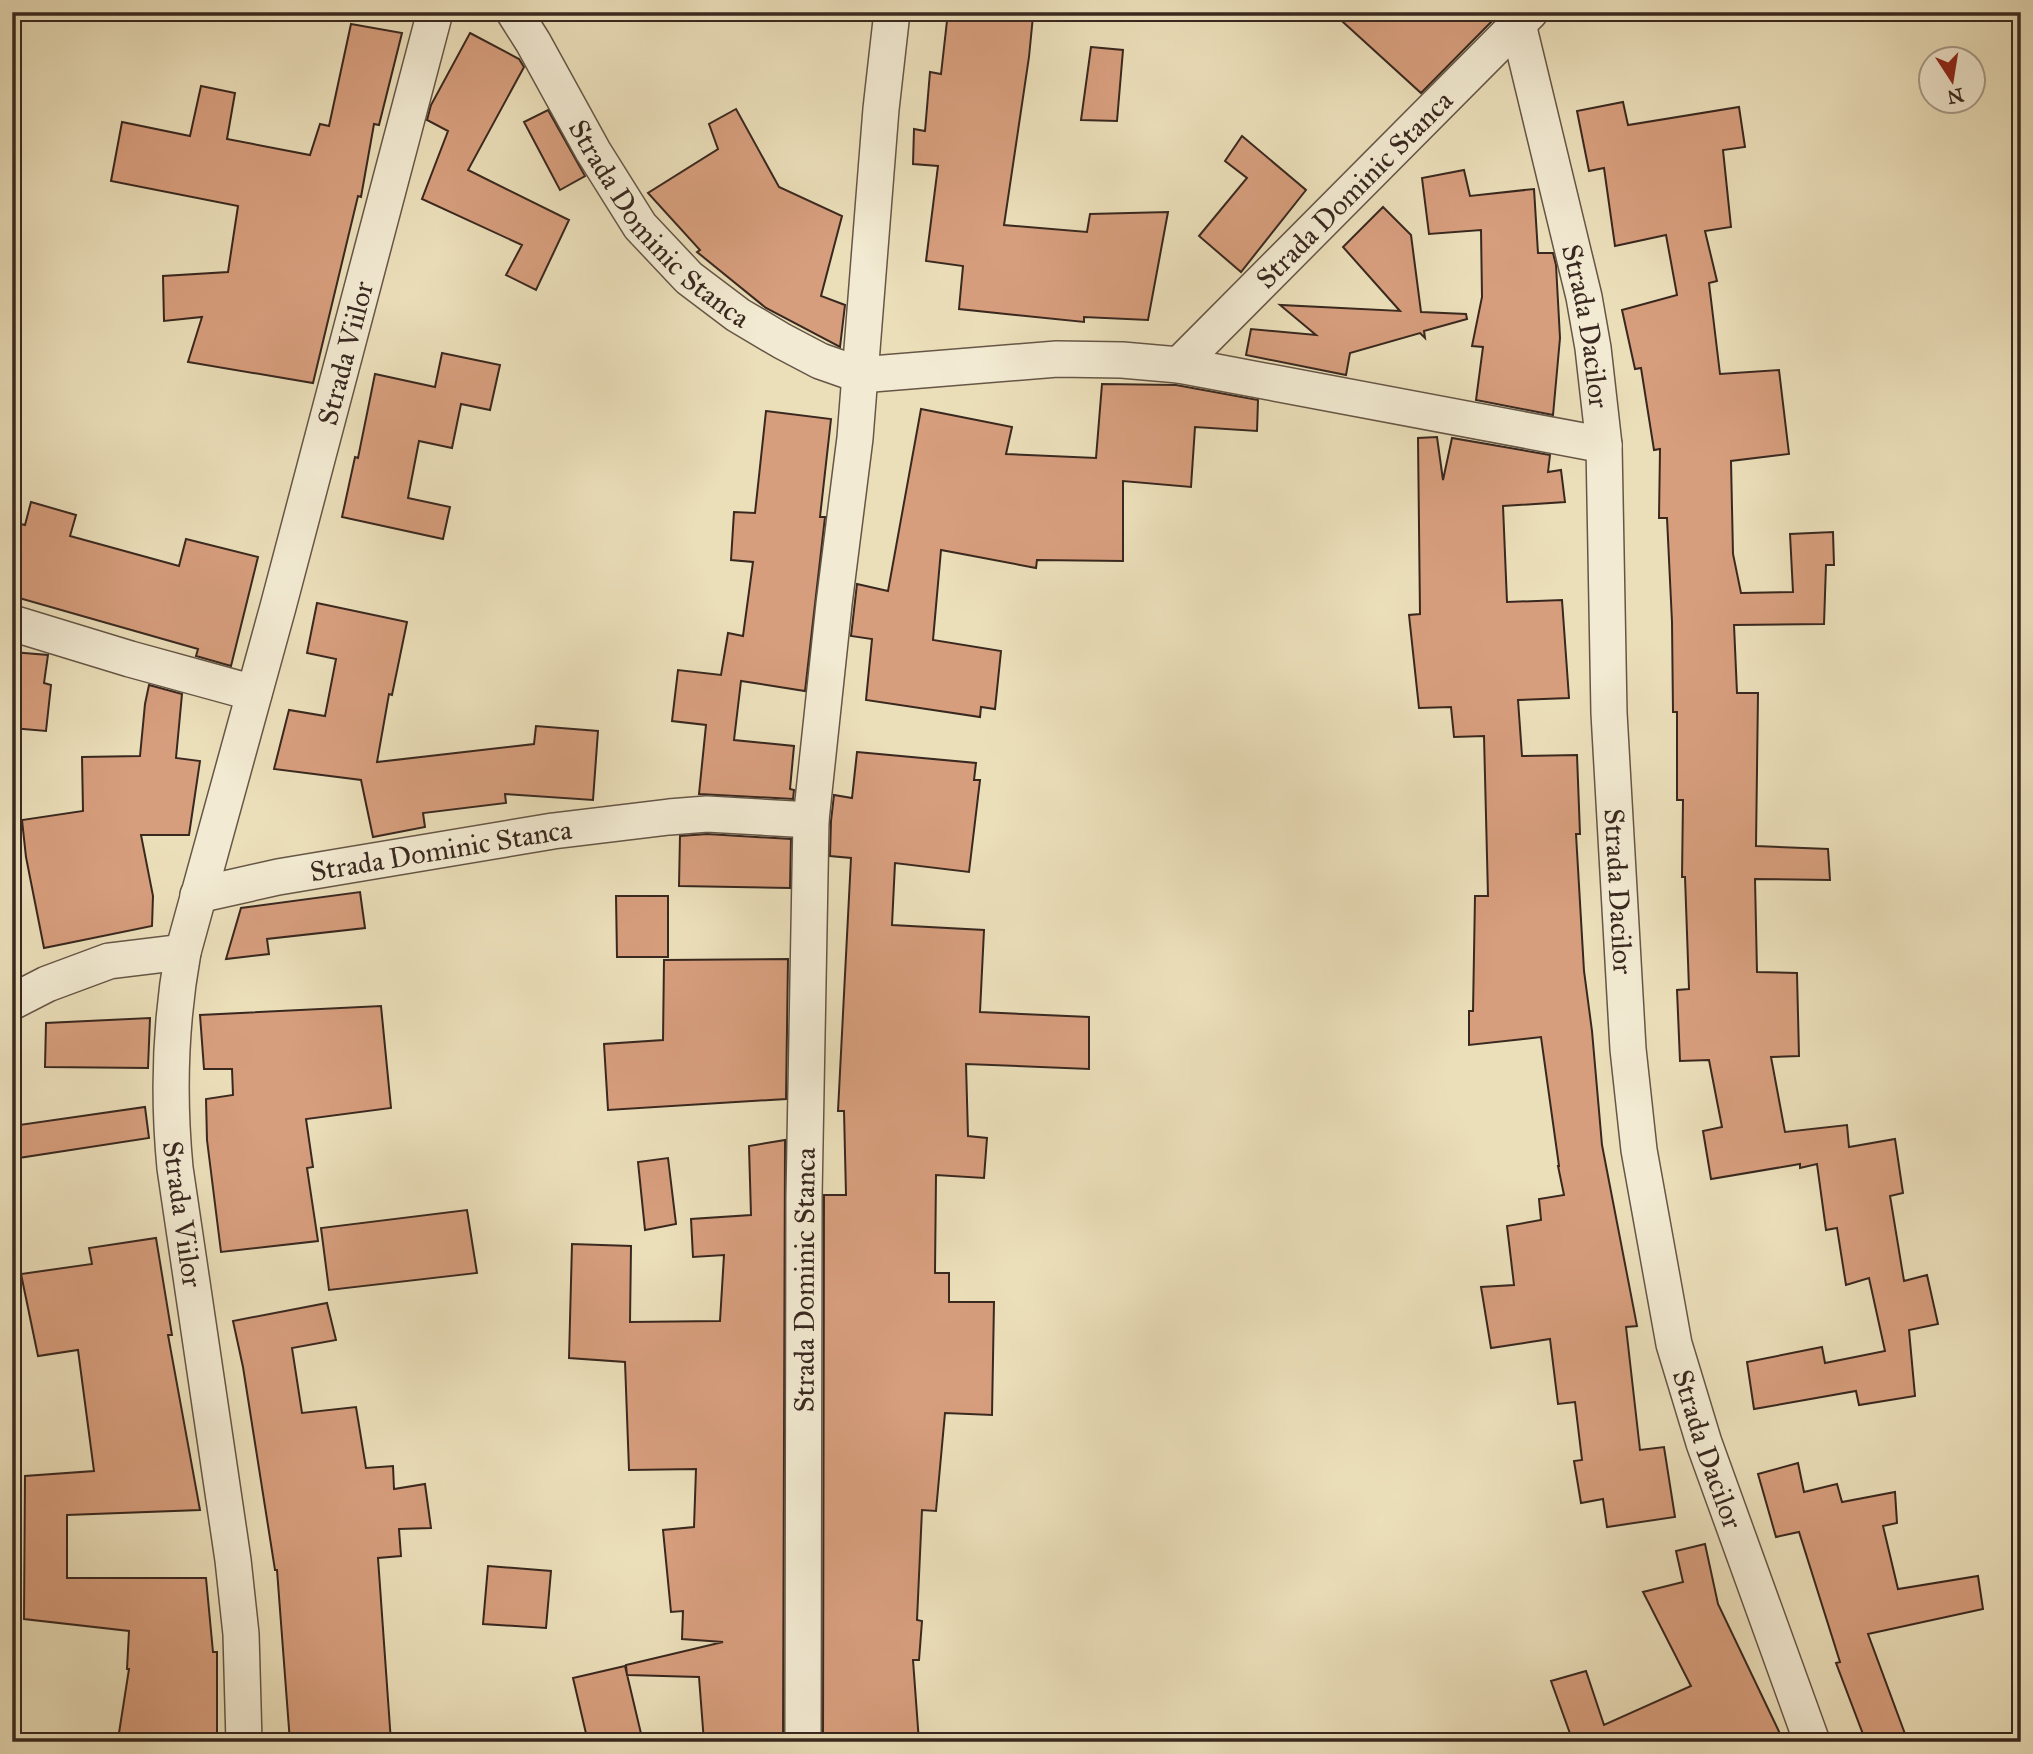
<svg xmlns="http://www.w3.org/2000/svg" width="2033" height="1754" font-family="'IM FELL Great Primer',serif">
	<style>
		.building { fill: #d79e7d; stroke: #39281f; stroke-width: 2 }
		.lines { fill: none; stroke-linecap: round; stroke-linejoin: round }
		.minor-casing { stroke: #665646; stroke-width: 38 }
		.minor { stroke: #f2ead2; stroke-width: 35 }
		.labels { text-anchor: middle; stroke-width: 5; stroke-linejoin: round; paint-order: stroke }
		.street-label { font-size: 28px; fill: #39281f; stroke: #f2ead2 }
	</style>
	<rect width="100%" height="100%" fill="#ebdfba"/>
	<filter id="stains"><feTurbulence type="fractalNoise" baseFrequency=".00286" numOctaves="4"/><feColorMatrix values="0 0 0 0 .2 0 0 0 0 .09 0 0 0 0 .02 0 0 0 .5 -.17"/></filter>
	<radialGradient id="worn" r=".72"><stop offset=".6" stop-color="#630" stop-opacity="0"/><stop offset="1" stop-color="#630" stop-opacity=".3"/></radialGradient>
	<path class="building" d="M948,12H997L1033,16L1029,57L1004,225L1087,232L1090,214L1168,212L1148,320L1084,317V322L959,309L963,266L926,261L938,166L913,164L914,129L925,131L930,72L941,74Z
		M1332,12H1501L1421,93Z
		M351,24L402,33L379,125L374,124L361,197L358,196L313,383L188,362L202,317L164,321L163,276L228,272L238,206L111,181L122,122L190,136L201,86L235,93L227,139L310,155L320,124L329,126Z
		M470,33L519,59L524,67L468,170L569,220L536,290L506,275L522,245L422,199L448,131L427,120L431,105Z
		M1091,47L1123,50L1117,121L1081,120Z
		M1623,102L1628,125L1739,107L1745,147L1723,150L1731,227L1705,231L1717,281L1709,283L1720,374L1779,370L1789,454L1731,461L1733,554L1741,593L1793,592L1790,534L1833,532L1834,565H1826L1824,624L1734,625L1737,693H1758L1756,846L1828,849L1830,880L1755,879L1757,972L1797,973L1799,1056L1771,1057L1785,1132L1847,1125L1849,1147L1895,1139L1903,1193L1890,1196L1904,1281L1927,1275L1938,1324L1909,1330L1915,1396L1859,1405L1856,1391L1754,1409L1747,1362L1822,1347L1825,1363L1885,1351L1869,1278L1846,1285L1837,1228L1826,1230L1817,1164L1800,1168V1164L1711,1179L1703,1131L1722,1127L1709,1060L1680,1061L1677,990L1689,989L1685,877H1682L1683,800H1677V712H1673L1672,622L1667,518H1659L1660,449L1654,450L1641,368L1635,369L1622,310L1677,295L1666,235L1615,246L1604,168L1589,171L1577,111Z
		M736,109L779,187L842,216L821,296L845,305L840,347L766,308L697,252L700,250L648,193L718,149L709,124Z
		M548,110L585,176L560,190L524,122Z
		M1242,136L1306,190L1241,272L1199,236L1247,178L1225,161Z
		M1464,170L1470,196L1534,189L1538,253H1553L1556,265L1560,338L1553,415L1476,400L1483,347L1472,346L1482,297L1481,230L1429,234L1422,178Z
		M1383,207L1411,235L1421,312L1466,314L1467,319L1424,331L1425,338L1420,333L1350,353L1346,375L1246,355L1251,329L1316,335L1280,305L1400,311L1343,247Z
		M442,353L500,365L490,410L461,404L452,448L419,441L408,498L450,507L443,539L342,517L355,457L358,458L375,374L435,387Z
		M1102,384L1176,385L1258,400L1257,431L1195,427L1191,487L1123,481V561L1037,560L1036,568L941,550L933,640L1001,651L995,709L981,707L980,717L866,700L872,639L851,636L857,584L888,591L921,409L1012,427L1006,454L1096,458Z
		M766,411L831,419L820,517H825L805,691L741,681L734,740L794,746L790,789L794,790L793,799L699,794L706,725L672,721L678,670L721,675L728,633L743,636L753,562L731,560L734,512L755,513Z
		M1437,437L1443,480L1452,438L1550,455L1548,472L1561,470L1565,502L1503,506L1507,602L1562,600L1569,698L1518,700L1522,756L1577,755L1580,834H1576L1584,971L1592,1031L1602,1145L1637,1326L1626,1327L1640,1450L1664,1447L1675,1517L1607,1527L1603,1499L1581,1503L1574,1461L1582,1460L1575,1402L1558,1404L1550,1339L1491,1348L1481,1287L1514,1285L1507,1226L1541,1220L1539,1199L1564,1195L1558,1166H1559L1541,1037L1469,1045V1011H1473L1475,896H1488L1484,736L1454,737L1451,707L1419,708L1409,615L1420,614L1418,438Z
		M31,502L76,515L70,536L179,566L186,539L258,557L231,666L196,656L198,649L12,596V522L25,525Z
		M317,603L407,622L392,695L389,694L377,762L534,744L536,726L598,731L593,800L505,794L506,803L423,813L425,827L373,837L361,780L274,769L289,710L325,716L336,659L307,653Z
		M12,652L48,655L44,683L51,685L46,731L12,728Z
		M149,685L182,694L176,758L200,761L189,835H141L153,896L152,926L44,948L26,857L22,820L83,811L82,757L140,756L145,704Z
		M857,752L976,763L974,780H980L969,872L895,863L892,925L984,930L980,1012L1089,1017V1069L966,1064L968,1136L987,1138L984,1178L936,1175L935,1273H949V1302H994L992,1415L945,1413L936,1511L922,1510L917,1620L922,1621L919,1660H913L919,1742H823L824,1195H846L844,1111H838L851,858L830,856L831,821L834,795L852,798Z
		M707,834L791,839L790,888L679,886L680,836Z
		M360,892L365,928L267,939L269,954L226,959L241,908Z
		M616,896H668V957H617Z
		M788,959L786,1099L608,1110L604,1044L663,1040L664,960Z
		M381,1006L391,1108L306,1119L313,1167L307,1168L318,1241L221,1252L207,1140L206,1099L233,1095L232,1069H204L200,1015Z
		M150,1018L148,1068L45,1067L46,1023Z
		M145,1107L149,1138L12,1159V1126Z
		M785,1140L783,1742H704L699,1677L627,1675L626,1665L723,1642L682,1639L683,1611L671,1612L663,1530L694,1527L696,1469L629,1470L625,1362L569,1358L572,1244L631,1246L630,1322L720,1321L724,1255L693,1257L691,1219L751,1215L749,1146Z
		M668,1158L676,1224L645,1230L638,1162Z
		M467,1210L477,1273L329,1290L321,1228Z
		M156,1238L172,1335H168L200,1510L67,1515V1578H206L213,1652H217V1742H121L124,1734L119,1733L129,1669H127L129,1631L24,1619L25,1476L94,1471L78,1350L38,1356L21,1274L92,1264L89,1248Z
		M327,1303L336,1340L292,1348L302,1413L356,1407L366,1468L393,1466L394,1489L425,1484L431,1528L399,1529L401,1556L378,1558L391,1742H290L277,1570H275L243,1367L233,1321Z
		M1798,1463L1804,1492L1837,1484L1842,1502L1895,1492L1897,1523L1883,1526L1898,1589L1978,1576L1983,1609L1868,1634L1908,1742H1866L1836,1663L1840,1662L1799,1532L1776,1537L1758,1474Z
		M1705,1544L1718,1604L1784,1742H1566L1572,1739L1551,1681L1586,1671L1604,1725L1691,1686L1643,1592L1683,1582L1676,1551Z
		M488,1566L551,1571L546,1628L483,1624Z
		M625,1666L643,1742H588L573,1678Z"/>
	<g class="lines">
		<defs>
			<g id="minor">
				<path id="s1" d="M514,12L533,42L593,151L640,226L689,278L738,315L782,341L820,361L860,375L1057,359L1122,360L1179,365L1604,445"/>
				<path id="s2" d="M1518,24L1584,297L1593,348L1604,445L1609,713L1628,1049L1639,1150L1674,1344L1704,1443L1812,1742"/>
				<path id="s3" d="M1179,365L1530,12"/>
				<path d="M12,623L130,659L254,693"/>
				<path id="s4" d="M198,895L278,877L553,831L669,817L707,814L811,820"/>
				<path d="M12,1002L47,984L109,961L183,952"/>
				<path id="s5" d="M244,1742L241,1634L233,1560L175,1168C168,1095 170,1024 183,952L278,607L435,12"/>
				<path id="s6" d="M803,1742L804,1197L811,820L834,604L855,438L881,109L892,12"/>
			</g>
		</defs>
		<use href="#minor" class="minor-casing"/>
		<use href="#minor" class="minor"/>
	</g>
	<g class="labels">
		<g class="street-label">
			<text dy="10" stroke="none"><textPath href="#s3" startOffset="248">Strada Dominic Stanca</textPath></text>
			<text dy="10" stroke="none"><textPath href="#s1" startOffset="259">Strada Dominic Stanca</textPath></text>
			<text dy="10" stroke="none"><textPath href="#s2" startOffset="310">Strada Dacilor</textPath></text>
			<text dy="10" stroke="none"><textPath href="#s5" startOffset="1416">Strada Viilor</textPath></text>
			<text dy="10" stroke="none"><textPath href="#s4" startOffset="247">Strada Dominic Stanca</textPath></text>
			<text dy="10" stroke="none"><textPath href="#s2" startOffset="877">Strada Dacilor</textPath></text>
			<text transform="translate(183 1214) rotate(82)" y="10">Strada Viilor</text>
			<text dy="10" stroke="none"><textPath href="#s6" startOffset="462">Strada Dominic Stanca</textPath></text>
			<text dy="10" stroke="none"><textPath href="#s2" startOffset="1444">Strada Dacilor</textPath></text>
		</g>
	</g>
	<rect width="2033" height="1754" fill="none" stroke="#ebdfba" stroke-width="42"/>
	<rect x="14" y="14" width="2005" height="1726" fill="none" stroke="#39281f" stroke-width="3.5"/>
	<rect x="21" y="21" width="1991" height="1712" fill="none" stroke="#39281f" stroke-width="2"/>
	<g transform="translate(1952 80) rotate(168)"><circle r="33" fill="#f2ead2" stroke="#a89c8a" stroke-width="2"/>
	<path d="M0-5L12 26L0 18L-12 26Z" fill="#8f2418"/>
	<text y="-10" font-size="19" font-weight="bold" text-anchor="middle" fill="#39281f">N</text>
	</g>
	<rect width="100%" height="100%" filter="url(#stains)"/>
	<rect width="100%" height="100%" fill="url(#worn)"/>
</svg>
